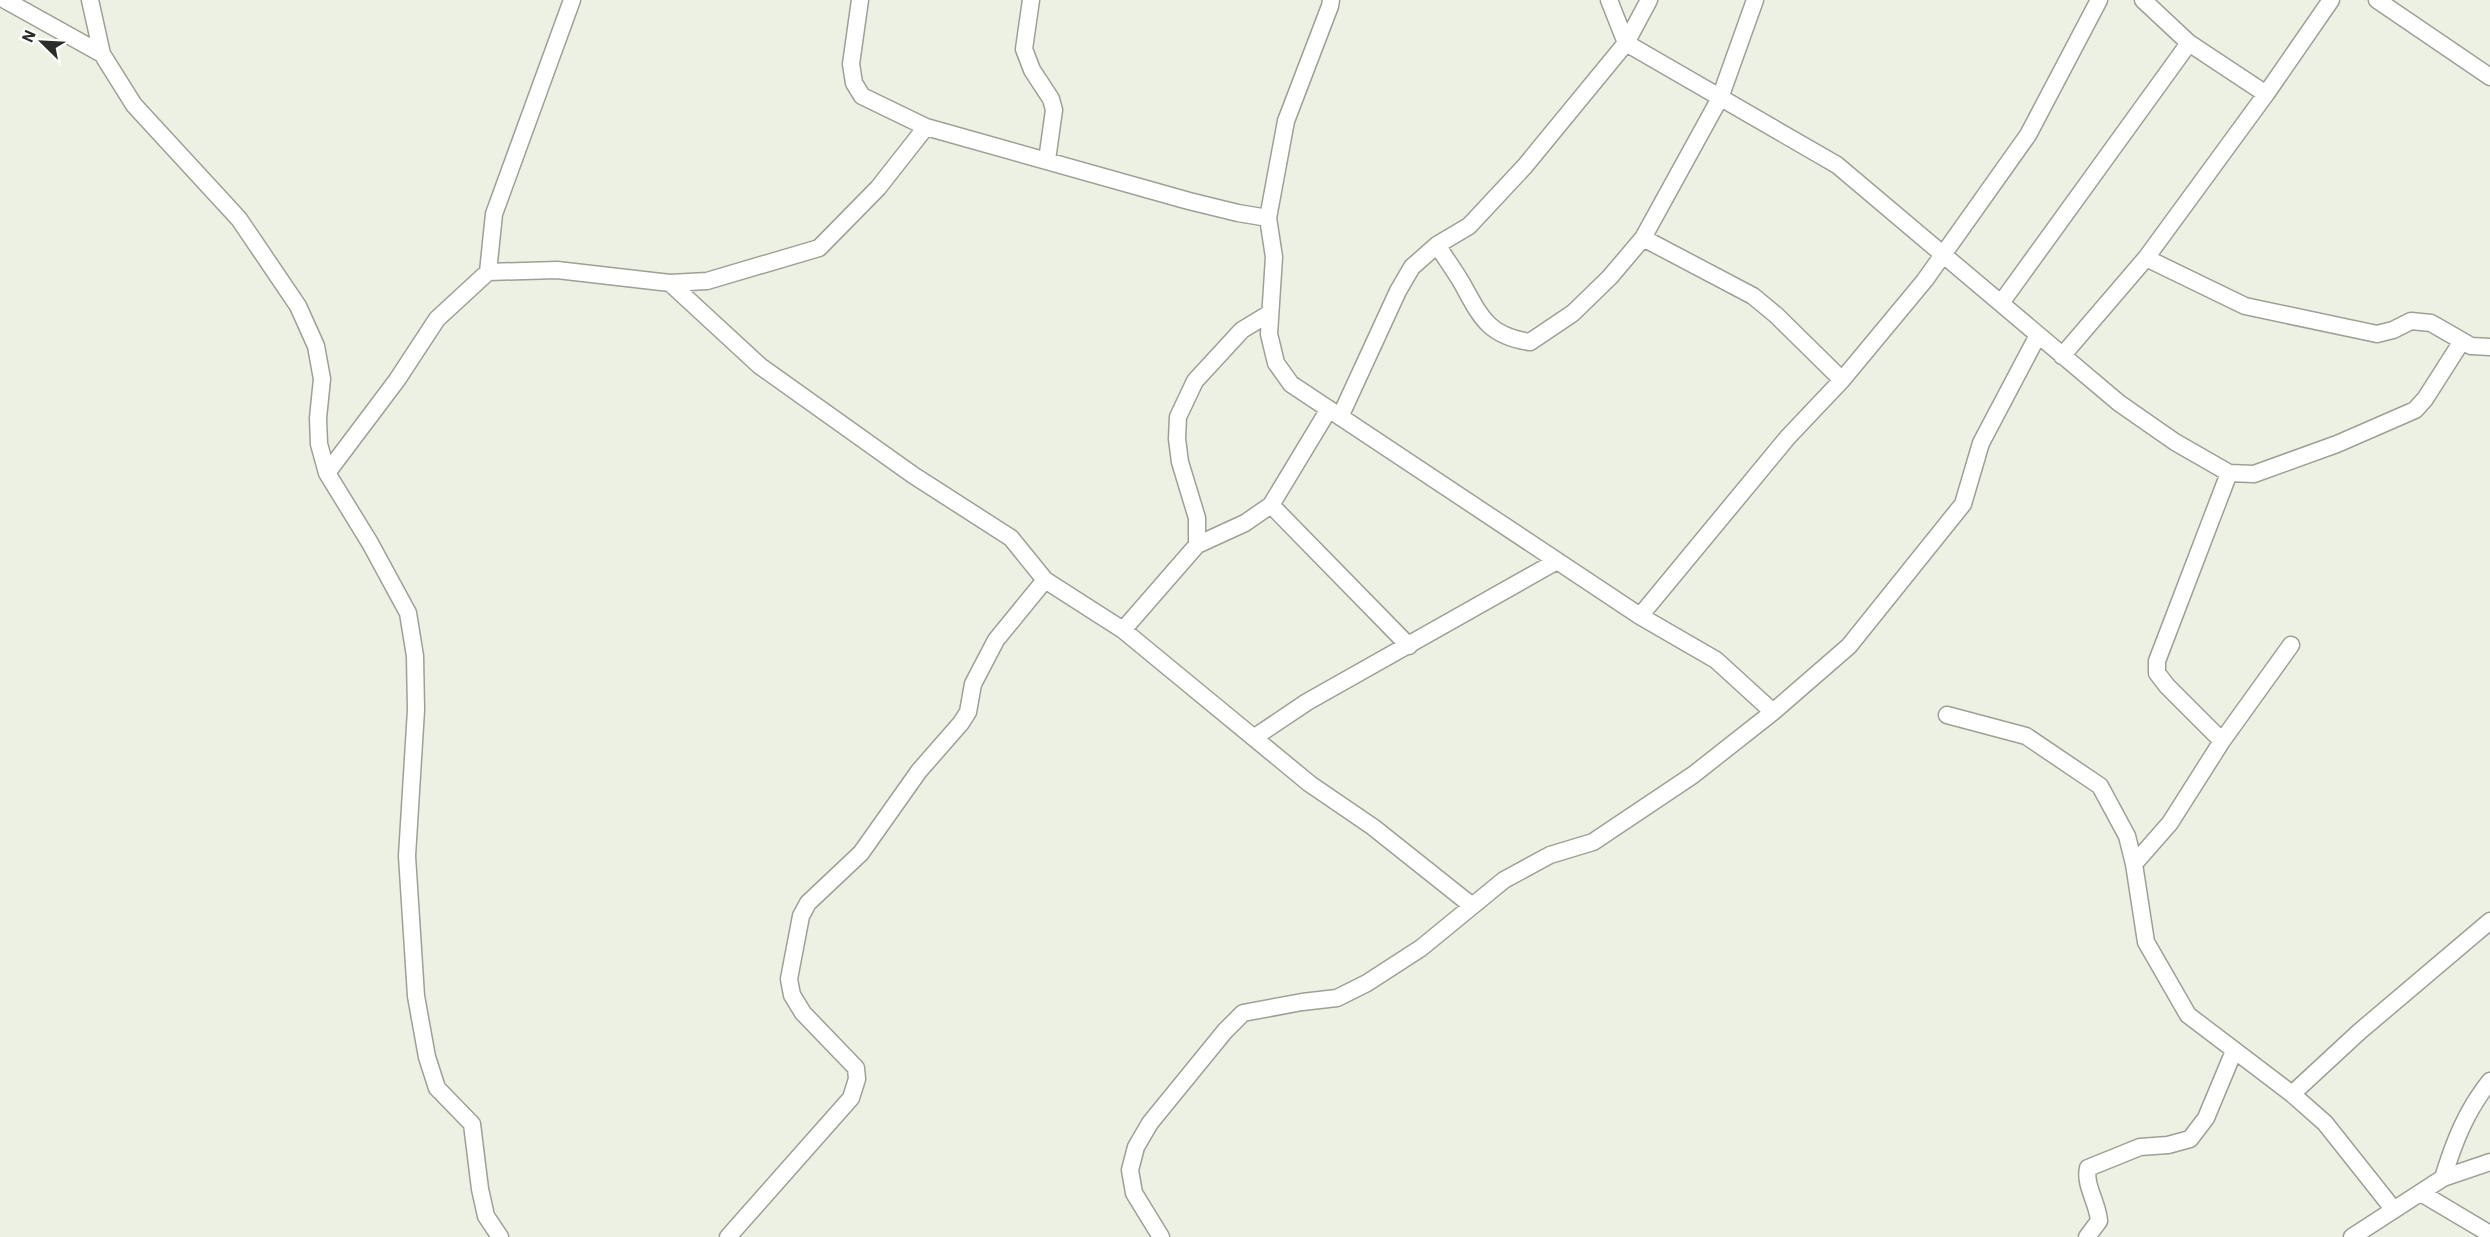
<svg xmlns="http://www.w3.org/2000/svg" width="2490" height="1237" font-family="'IBM Plex Sans',sans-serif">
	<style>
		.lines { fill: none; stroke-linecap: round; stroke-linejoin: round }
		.street-casing { stroke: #9da095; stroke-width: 19 }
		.street { stroke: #fff; stroke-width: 16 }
	</style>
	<rect width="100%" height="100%" fill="#edf1e4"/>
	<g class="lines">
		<defs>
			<path id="street" d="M5,0L102,54
				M90,0L102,54L134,105L239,219L298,306L316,346L322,379L318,418L319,444L327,473L370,543L408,613L415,656L416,710L407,856L416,996L427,1057L437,1088L472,1124L480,1189L486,1216L500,1237
				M860,0L851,64L854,83L862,96L926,127L1189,201L1238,213L1268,218
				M1031,0L1024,49L1032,70L1051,99L1054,110L1047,160
				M1331,0L1330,6L1286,121L1268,218L1274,257L1269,334L1276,363L1291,384L1640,616L1716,660L1773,712
				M1609,0L1626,43L1837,165L2119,403L2175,442L2229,473L2254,474L2337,444L2415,410L2425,399L2462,341
				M2143,0L2189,43L2266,94
				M2377,0L2490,77
				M1643,238L1720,98L1755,0
				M1437,245C1446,259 1455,271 1463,285C1481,318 1489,336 1530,342L1573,313L1610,277L1643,238L1753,296L1776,315L1842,380
				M2146,258L2245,306L2377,334L2393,330L2411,321L2431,323L2471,346L2490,347
				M488,272L494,214L572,0
				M670,283L760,366L913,475L1011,538L1045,580L1123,630L1310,784L1373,827L1471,905
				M2001,303L2189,43
				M2062,356L2146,258L2266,94L2331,0
				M1340,417L1398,291L1412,267L1437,245L1469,226L1525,166L1626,43L1649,0
				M327,473L397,380L437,319L488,272L557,270L670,283L707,281L819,248L878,188L926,127
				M1271,505L1409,646
				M1197,545V518L1180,462L1177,439L1178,417L1195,381L1242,330L1270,313
				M1640,616L1788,437L1842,380L1925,280L2028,135L2099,0
				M1123,630L1197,545L1245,523L1271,505L1329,409
				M1947,715L2026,736L2100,786L2127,836L2134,864L2146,942L2188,1015L2292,1094L2325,1123L2394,1210
				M1255,737L1307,702L1557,561
				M2222,741L2167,686L2157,673V661L2229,473
				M2134,864L2170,823L2222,741L2291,645
				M2292,1094L2359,1032L2490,921
				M2443,1178C2454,1142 2466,1111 2490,1081
				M2421,1193L2490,1234
				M728,1237L851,1098L857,1079L856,1068L803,1013L792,995L789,979L801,916L808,903L861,853L919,771L961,723L968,712L973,684L996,640L1045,580
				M1161,1237L1134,1193L1130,1170L1136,1147L1150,1123L1225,1031L1243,1013L1302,1002L1337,998L1367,983L1421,948L1504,880L1550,855L1593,842L1693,775L1773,712L1849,646L1963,504L1981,443L2038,335
				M2087,1237L2099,1221C2098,1203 2084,1185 2088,1168L2140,1147L2168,1145L2190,1139L2206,1118L2234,1051
				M2352,1237L2443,1178L2490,1162"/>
		</defs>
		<use href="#street" class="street-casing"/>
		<use href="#street" class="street"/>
	</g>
	<g transform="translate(42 42) rotate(294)" stroke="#ffffff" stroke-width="4.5" paint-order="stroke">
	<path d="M0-4.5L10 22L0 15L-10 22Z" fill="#2b2d28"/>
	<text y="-9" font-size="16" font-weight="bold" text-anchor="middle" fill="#2b2d28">N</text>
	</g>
</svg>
